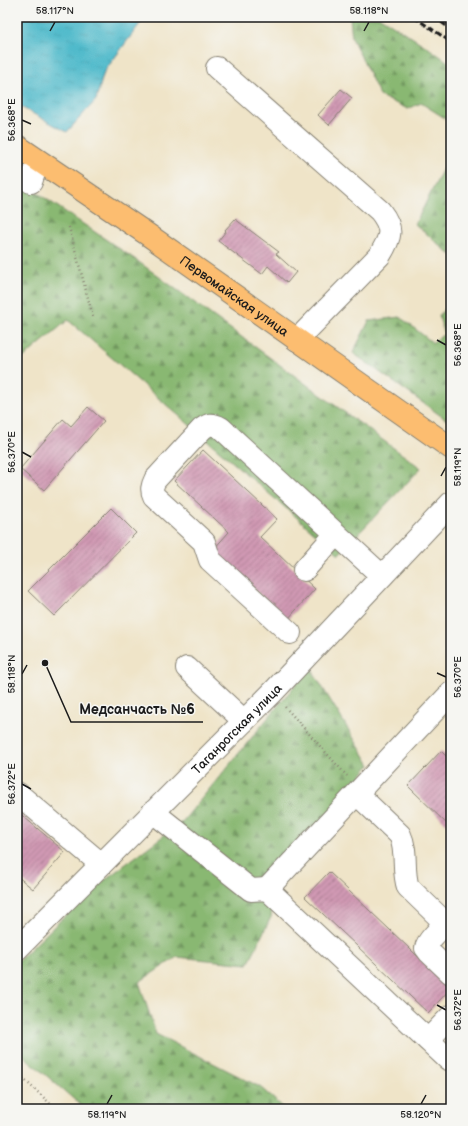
<svg xmlns="http://www.w3.org/2000/svg" width="468" height="1126" font-family="'Balsamiq Sans',sans-serif">
	<style>
		.forest { fill: url(#forest-firs); stroke: #526a47 }
		.water { fill: url(#water-ripples); stroke: #366b74 }
		.building { fill: url(#building-hatch) }
		.lines { fill: none; stroke-linecap: round; stroke-linejoin: round }
		.minor-casing { stroke: #868072; stroke-width: 24 }
		.major-casing { stroke: #868072; stroke-width: 24 }
		.path { stroke: #868072; stroke-width: 2.5; stroke-dasharray: 1 3; stroke-linecap: butt }
		.minor { stroke: #fff; stroke-width: 22 }
		.major { stroke: #fcbd6f; stroke-width: 22 }
		.rail { stroke: #1c1c1c; stroke-width: 3; stroke-dasharray: 6 3; stroke-linecap: butt }
		.ticks { fill: none; stroke: #1c1c1c; stroke-width: 1.5 }
		.labels { text-anchor: middle; stroke-width: 3; stroke-linejoin: round; paint-order: stroke }
		.street-label { font-size: 13px; fill: #1c1c1c; stroke: #f6f6f2 }
		.leader { fill: none; stroke: #1c1c1c; stroke-width: 1.5 }
		.callout-dot { fill: #1c1c1c; stroke: #f6f6f2; stroke-width: 1.5 }
		.callout-label { font-size: 14px; text-anchor: middle; font-weight: bold; fill: #1c1c1c; stroke: #f6f6f2; stroke-width: 3; stroke-linejoin: round; paint-order: stroke }
		.neatline { fill: none; stroke: #1c1c1c; stroke-width: 1.5 }
		.ticks-label { font-size: 10px; text-anchor: middle; fill: #1c1c1c }
	</style>
	<defs>
		<pattern id="forest-firs" width="22" height="20" patternUnits="userSpaceOnUse"><rect width="22" height="20" fill="#89b872"/><path d="M5 1l3.5 6h-7zM16 11l3.5 6h-7z" fill="#6f955d"/></pattern>
		<pattern id="water-ripples" width="26" height="14" patternUnits="userSpaceOnUse"><rect width="26" height="14" fill="#4fbacb"/><path d="M2 4q2-2 4 0t4 0M15 11q2-2 4 0t4 0" fill="none" stroke="#449fae"/></pattern>
		<pattern id="building-hatch" width="6" height="6" patternUnits="userSpaceOnUse"><rect width="6" height="6" fill="#d099b3"/><path d="M-1 1l2-2M0 6l6-6M5 7l2-2" fill="none" stroke="#a87c91"/></pattern>
	</defs>
	<rect width="100%" height="100%" fill="#f6f6f2"/>
	<filter id="ink" filterUnits="userSpaceOnUse"><feTurbulence type="fractalNoise" baseFrequency=".025" numOctaves="2"/><feDisplacementMap in="SourceGraphic" scale="8" xChannelSelector="R" yChannelSelector="G"/><feConvolveMatrix kernelMatrix="1 2 1 2 8 2 1 2 1" color-interpolation-filters="sRGB"/></filter>
	<filter id="wash" filterUnits="userSpaceOnUse"><feTurbulence type="fractalNoise" baseFrequency=".012" numOctaves="4" result="noise"/><feDisplacementMap in="SourceGraphic" scale="16" xChannelSelector="R" yChannelSelector="G"/><feGaussianBlur stdDeviation="0.9" result="paint"/><feColorMatrix in="noise" values="0 0 0 0 0 0 0 0 0 0 0 0 0 0 0 0 0 1.4 0 .05"/><feComposite in="paint" operator="in"/></filter>
	<g filter="url(#wash)">
		<rect width="100%" height="100%" fill="#efe4c8"/>
		<path class="forest" d="M350,17H380L427,47L451,64V255L415,224L448,159V120L421,103L408,109L380,96L352,38Z
			M17,179L136,260L421,468L339,554L68,320L17,363Z
			M451,301V423L353,353L369,321L400,317L433,343L444,334L439,316Z
			M310,667L370,765L276,877L271,917L248,964L177,957L139,982L156,1034L260,1087L285,1109H85L17,1050V962L94,888L183,821Z"/>
		<path class="water" d="M17,17H138L142,21L104,72L96,100L67,132L17,105Z"/>
		<g id="blocks">
			<path class="building" d="M341,89L352,98L329,125L318,115Z
				M235,219L279,252L276,254L296,272L287,283L268,266L262,274L218,241L226,231L225,230Z
				M88,407L104,421L44,490L20,469L63,419L71,426Z
				M203,450L277,519L260,537L315,589L287,620L212,551L229,532L174,481Z
				M111,508L136,533L54,616L28,591Z
				M441,751L451,761V828L408,786Z
				M17,811L65,852L33,889L17,876Z
				M329,872L451,988L428,1013L305,897Z"/>
		</g>
	</g>
	<g filter="url(#ink)">
		<use href="#blocks" fill-opacity="0" stroke="#868072" stroke-width="1"/>
		<g class="lines">
			<defs>
				<g id="minor">
					<path d="M217,68L380,211C394,229 391,237 380,255L297,340"/>
					<path d="M31,182L38,161"/>
					<path d="M304,570L336,534"/>
					<path d="M290,633L210,560L204,542L154,496C151,490 152,486 155,480L202,429C209,424 212,423 221,428L382,576"/>
					<path d="M187,668L244,721"/>
					<path d="M17,793L101,864"/>
					<path d="M357,794L400,835C408,852 402,870 408,887L439,917C447,930 428,936 426,948L429,952L451,973"/>
					<path d="M153,812L251,890L267,889L448,1059"/>
					<path d="M267,889L451,693"/>
					<path id="s1" d="M17,949L272,693L451,503"/>
					<path d="M428,1040L451,1016"/>
				</g>
				<g id="major">
					<path id="s2" d="M17,146L147,234L451,448"/>
				</g>
			</defs>
			<use href="#minor" class="minor-casing"/>
			<use href="#major" class="major-casing"/>
			<path class="path" d="M69,227L93,317
				M285,707L347,776
				M17,1073L56,1109"/>
			<use href="#minor" class="minor"/>
			<use href="#major" class="major"/>
			<path class="rail" d="M414,17L451,42
				M434,17L451,29"/>
		</g>
	</g>
	<path class="ticks" d="M50,31L55,22M364,31L369,22M22,120L31,124M437,340L446,345M22,452L31,457M441,476L446,467M437,673L446,677M22,674L27,665M22,784L31,789M437,1005L446,1010M107,1104L112,1095M421,1104L426,1095"/>
	<g class="labels">
		<g class="street-label">
			<text dy="5" stroke="none"><textPath href="#s2" startOffset="264">Первомайская улица</textPath></text>
			<text dy="5" stroke="none"><textPath href="#s1" startOffset="311">Таганрогская улица</textPath></text>
		</g>
	</g>
	<path class="leader" d="M45 663L71 722H203"/>
	<circle class="callout-dot" cx="45" cy="663" r="4"/>
	<g class="callout-label">
		<text x="137" y="714">Медсанчасть №6</text>
	</g>
	<rect width="468" height="1126" fill="none" stroke="#f6f6f2" stroke-width="44"/>
	<rect x="22" y="22" width="424" height="1082" class="neatline"/>
	<g class="ticks-label">
		<text x="55" y="14">58.117°N</text>
		<text x="369" y="14">58.118°N</text>
		<text transform="translate(11 120) rotate(-90)" y="4">56.368°E</text>
		<text transform="translate(457 345) rotate(-90)" y="4">56.368°E</text>
		<text transform="translate(11 452) rotate(-90)" y="4">56.370°E</text>
		<text transform="translate(457 467) rotate(-90)" y="4">58.119°N</text>
		<text transform="translate(11 674) rotate(-90)" y="4">58.118°N</text>
		<text transform="translate(457 677) rotate(-90)" y="4">56.370°E</text>
		<text transform="translate(11 784) rotate(-90)" y="4">56.372°E</text>
		<text transform="translate(457 1010) rotate(-90)" y="4">56.372°E</text>
		<text x="107" y="1118">58.119°N</text>
		<text x="421" y="1118">58.120°N</text>
	</g>
</svg>
